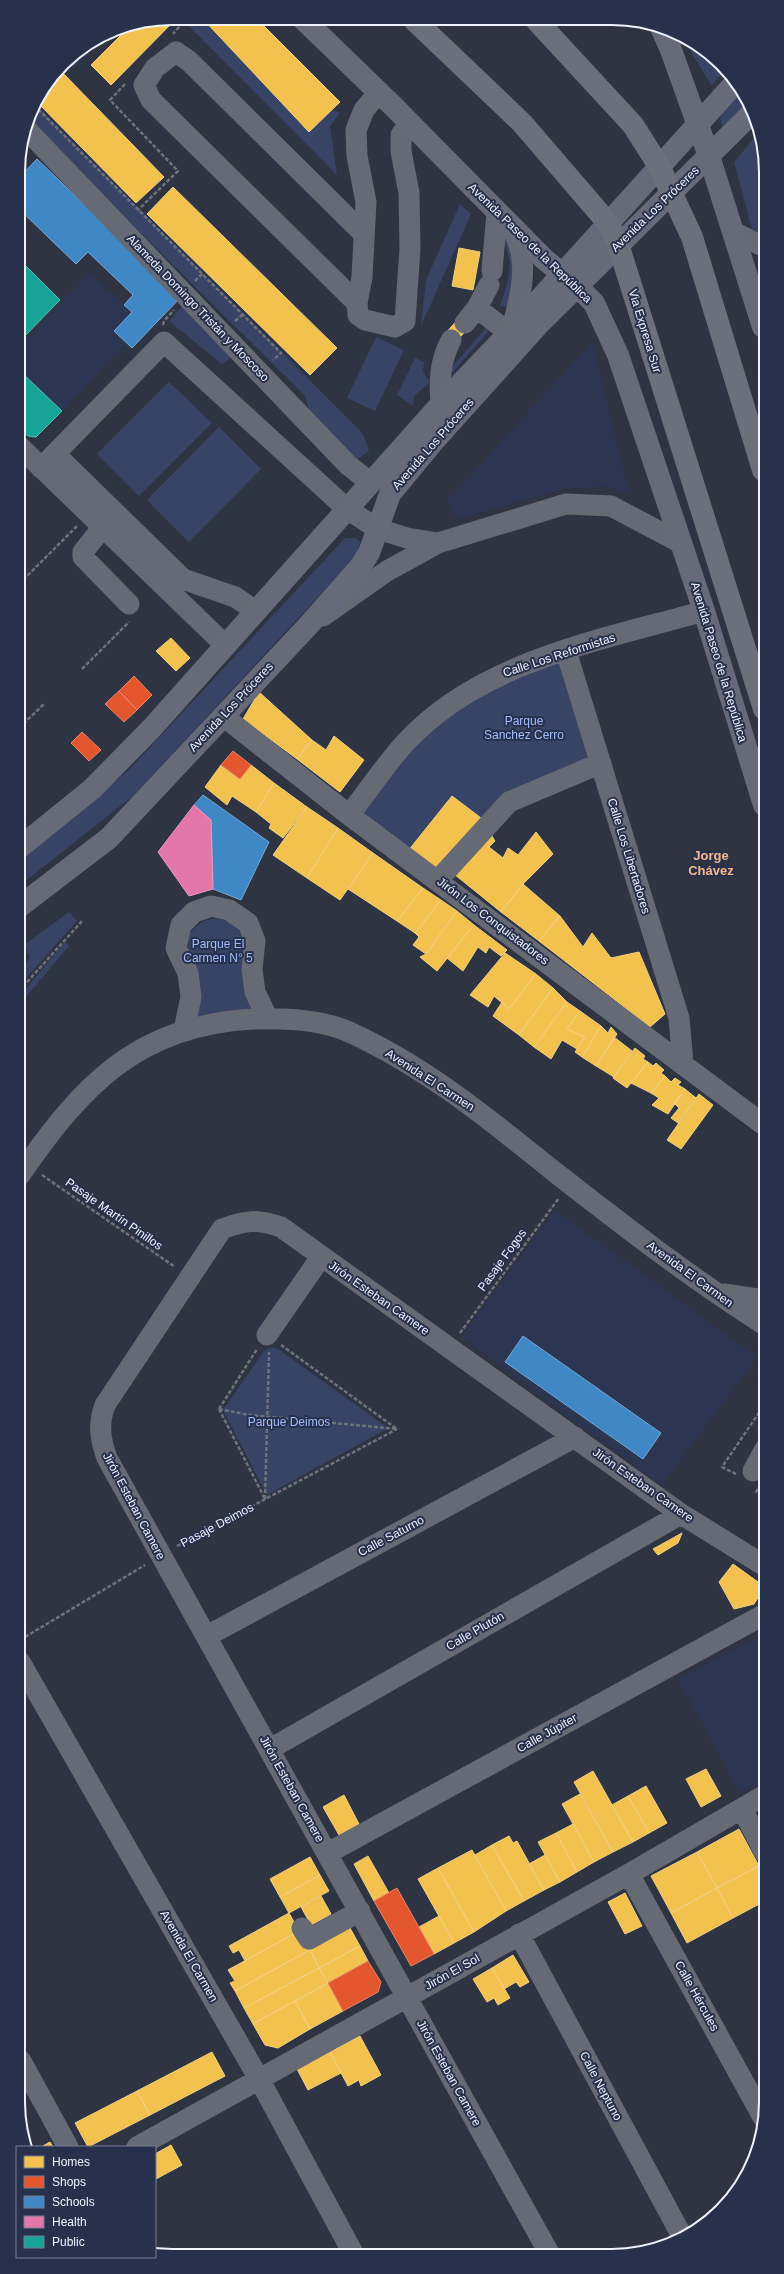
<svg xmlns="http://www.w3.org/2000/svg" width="784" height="2274" font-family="Helvetica,sans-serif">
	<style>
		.built { fill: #2c3653 }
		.green { fill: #384465 }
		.homes { fill: #f2c14e; stroke: #f1d083 }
		.shops { fill: #e4572e; stroke: #e7866c }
		.schools { fill: #3f88c5; stroke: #74a8d6 }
		.health { fill: #e377a8; stroke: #e79cc2 }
		.public { fill: #17a398; stroke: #58bbb7 }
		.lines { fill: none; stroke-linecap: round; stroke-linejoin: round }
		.path { stroke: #6e727c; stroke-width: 2.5; stroke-dasharray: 4 2; stroke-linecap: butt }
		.minor { stroke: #666a74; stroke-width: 21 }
		.major { stroke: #666a79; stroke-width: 22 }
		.highway { stroke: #6b707b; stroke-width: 22 }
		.labels { text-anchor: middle; stroke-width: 4; stroke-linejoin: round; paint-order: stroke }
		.street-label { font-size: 12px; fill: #eff4fe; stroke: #27314b }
		.park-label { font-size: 12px; fill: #a3bcfd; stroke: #27314b }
		.neighbourhood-label { font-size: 13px; font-weight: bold; fill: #f8b685; stroke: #27314b }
		.rim { fill: none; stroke: #eff4fe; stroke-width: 2 }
	</style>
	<rect width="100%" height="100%" fill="#2f3443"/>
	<path class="built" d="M89,273L132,312L114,331L126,343L62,411L19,370V347Z
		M592,342L629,493L605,486L564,489L457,519L446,502Z
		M555,1210L757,1357L662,1485L461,1337Z
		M765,1633V1780L740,1793L678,1679Z"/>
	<path class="green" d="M181,18H201L309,132L333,110L340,113L330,126L337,175Z
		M675,32L721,63L726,70L711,85L684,40Z
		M108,33L73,67L67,61L70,56Z
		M739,87L749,104L724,132L718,110Z
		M34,103L363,434L369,451L351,464L315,429L305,396L29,122Z
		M759,132L763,142V233L752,229L734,162Z
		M460,204L471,214L421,326L426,280Z
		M503,232L518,261L507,307L500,306C508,283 516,263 502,241Z
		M184,304L235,355L222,364L169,321Z
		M486,328L489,331L449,376L451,368Z
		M376,337L404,350L375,411L347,398Z
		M415,358L424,362L423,372L430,382L414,396L413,406L397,395Z
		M169,382L212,423L139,496L97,454Z
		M219,427L261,469L189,542L147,500Z
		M345,538H355L360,542L358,554L133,796L19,886V856L127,772Z
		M566,651L601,763L485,821L404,856L349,815L452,702Z
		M69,912L77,921L19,986V974L30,957L24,945Z
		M219,918L235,925L244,938L253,1003L251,1012L200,1018L194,1013L188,950L189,933L203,921Z
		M65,942L69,946L19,1005V997Z
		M272,1347L278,1349L388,1428L267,1495L223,1410L264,1351Z"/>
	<path class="homes" d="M202,18L257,19L340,102L309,132Z
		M166,19L171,24L111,85L91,65L129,27Z
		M60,70L164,177L136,203L36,101Z
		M173,187L337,348L310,375L147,214Z
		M459,248L480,252L473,290L452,286Z
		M459,318L469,327L455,343L445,334Z
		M171,638L190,658L176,671L156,651Z
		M259,692L312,740L297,759L243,719Z
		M334,736L364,760L340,792L297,759L312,740L326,750Z
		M221,765L240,779L251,765L274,783L256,812L232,796L227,805L205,787Z
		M274,783L307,807L283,838L269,828L271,824L256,812Z
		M452,796L485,821L437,872L408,851Z
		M307,807L338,828L307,878L273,855Z
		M338,828L373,853L340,900L307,878Z
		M487,828L495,841L489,847L503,858L508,848L518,855L536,832L553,854L523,884L501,912L449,870Z
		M373,853L423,888L397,921L348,889Z
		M523,884L560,916L539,941L501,912Z
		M423,888L441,900L415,933L397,921Z
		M441,900L457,911L426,954L413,945L419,937L415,933Z
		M457,911L474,925L437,971L420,957L426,954Z
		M560,916L583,947L592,933L611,958L639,952L665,1014L650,1027L539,941Z
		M474,925L507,950L501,956L489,947L486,953L478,947L463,971L447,958Z
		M505,953L536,974L509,1009L494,996L488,1007L470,995Z
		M536,974L553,988L519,1035L493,1016L502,1002L509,1009Z
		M553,988L567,1002L534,1047L519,1035Z
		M567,1002L580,1011L567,1029L585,1037L577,1049L562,1040L551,1059L534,1047Z
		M580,1011L601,1026L582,1057L575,1052L585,1037L567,1029Z
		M601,1026L608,1033L611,1027L617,1034L596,1066L582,1057Z
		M614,1037L632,1051L614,1077L596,1066Z
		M635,1048L645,1056L643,1059L648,1062L627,1088L613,1078Z
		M648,1062L653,1066L656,1063L664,1070L661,1073L665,1076L651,1093L631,1083Z
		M665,1076L671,1082L675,1078L681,1082L678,1085L685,1089L668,1114L652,1105L659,1098L651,1093Z
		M685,1089L696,1098L678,1123L671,1118L679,1108L674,1103Z
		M699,1094L713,1105L681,1149L667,1140Z
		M682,1533L678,1543L658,1555L653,1549Z
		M733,1564L765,1587L754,1604L734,1609L719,1582Z
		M706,1769L721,1796L701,1807L686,1779Z
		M593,1771L633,1842L613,1852L574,1782Z
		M646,1786L667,1823L649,1833L628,1796Z
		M580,1794L613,1852L594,1862L562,1804Z
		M344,1795L359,1824L339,1835L323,1807Z
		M628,1796L649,1833L633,1842L612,1805Z
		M573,1824L594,1862L577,1872L556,1833Z
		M739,1829L759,1866L717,1888L697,1852Z
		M556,1833L577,1872L560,1882L538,1842Z
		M509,1836L513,1843L517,1841L544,1890L524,1901L492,1845Z
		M492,1845L524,1901L506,1911L475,1855Z
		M472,1850L506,1911L474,1932L438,1868Z
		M697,1852L717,1888L671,1913L651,1876Z
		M545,1855L560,1882L544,1890L529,1864Z
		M368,1856L389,1893L374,1901L354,1864Z
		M310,1857L320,1875L280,1897L270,1879Z
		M759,1866L765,1878V1901L733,1918L717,1888Z
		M438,1868L474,1932L454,1943L418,1879Z
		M320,1875L329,1891L289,1913L280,1897Z
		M717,1888L733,1918L687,1943L671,1913Z
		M625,1893L642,1926L625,1934L608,1902Z
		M321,1896L331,1914L311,1925L301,1907Z
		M289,1913L299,1931L245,1961L239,1950L233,1953L229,1946Z
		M439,1916L454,1943L434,1954L419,1927Z
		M350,1928L360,1946L319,1968L310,1950Z
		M299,1931L310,1950L235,1991L230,1983L235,1981L228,1970Z
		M360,1946L368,1961L328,1983L319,1968Z
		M310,1950L319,1968L244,2008L235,1991Z
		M513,1955L529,1982L520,1987L516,1982L504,1989L492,1968Z
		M319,1968L328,1983L253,2024L244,2008Z
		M492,1968L510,1998L498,2005L494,1998L487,2002L473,1979Z
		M328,1983L343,2011L310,2029L295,2001Z
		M295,2001L310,2029L278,2048L265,2045L253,2024Z
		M360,2036L381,2075L361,2086L359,2080L348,2086L330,2052Z
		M212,2052L225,2076L150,2115L137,2091Z
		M330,2052L341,2073L308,2090L297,2069Z
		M137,2091L150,2115L88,2147L75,2123Z
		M50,2142L53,2147H41Z
		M171,2145L182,2165L156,2179L155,2154Z"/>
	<path class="shops" d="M134,676L152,695L137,710L119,691Z
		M119,691L137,710L124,722L105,704Z
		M82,732L101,750L89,761L71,743Z
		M233,751L251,765L240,779L221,765Z
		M397,1888L434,1954L411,1966L374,1901Z
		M368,1961L381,1982L378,1992L343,2011L328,1983Z"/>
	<path class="schools" d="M37,159L181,297L132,348L114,331L132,312L124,305L133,295L88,252L76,264L18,208V179Z
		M203,795L269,842L241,900L213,889L211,820L194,805Z
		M523,1336L661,1433L643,1459L505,1362Z"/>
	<path class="health" d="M194,805L211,820L213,889L189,896L158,852Z"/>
	<path class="public" d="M18,258L60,300L19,342Z
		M19,370L62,411L36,437L28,436L19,427Z"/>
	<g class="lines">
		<path class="path" d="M171,18L179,27L173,34
			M125,84L110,100L178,171L138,210
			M34,105L281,353L273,360
			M195,281L202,274
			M235,321L242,315
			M163,325L164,321L174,310
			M19,584L77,526
			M82,669L129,622
			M19,728L44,704
			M19,991L83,920
			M42,1175L175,1267
			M460,1333L559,1198
			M281,1345L397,1429
			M219,1409L257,1349
			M219,1409L249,1415L397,1429
			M219,1409L265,1499
			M736,1474L722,1467L765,1404
			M758,1489L756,1492L765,1495
			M265,1499L269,1352
			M177,1546L397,1429
			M20,1640L145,1565"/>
		<path class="minor" d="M379,92L364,110L356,130L357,156L366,202L362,277L357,303L358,315L365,320L395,327L405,321L410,248L409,193L401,151V135L410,123
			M27,130L348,465L371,483
			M733,232L763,246
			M492,271L497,212
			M357,303L151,100L144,85L155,68L176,52L189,61L364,234
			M477,308L509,333
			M465,323L477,308L489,285
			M512,330C517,307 525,282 522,259C521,248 516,237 512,226
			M441,404C439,380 440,361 451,340
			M19,446L226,646
			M55,454L183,579L235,597L256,611
			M41,468L164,342L347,509L378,529L407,538L438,543L566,504L611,506L681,543
			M102,528L83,552V557L129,604
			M323,616L387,571L438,543
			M566,651L679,1018L683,1063
			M223,716L349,815L764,1125
			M349,815C368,791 385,765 405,743C480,661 602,640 704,611
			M438,880L509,802L601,763
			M184,1030L191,997L188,973L176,948L181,925L194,912L211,906L229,910L248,923L255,941L252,969L255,992L268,1019
			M20,1175C82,1085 138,1025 253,1019C283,1018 319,1019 347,1031C425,1066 490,1120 556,1173C624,1226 692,1279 765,1325
			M724,1294L765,1300
			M267,1335L321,1257
			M753,1471L765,1449
			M207,1636L575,1437
			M20,1662L259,2079L353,2253
			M270,1749L681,1514
			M742,1809L765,1853
			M328,1853L765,1614
			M629,1874L764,2119
			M302,1928L309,1939L360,1911
			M519,1934L683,2238
			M21,2061L68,2147
			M137,2147L629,1874L765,1795
			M549,2253L107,1458C100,1439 98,1424 105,1405L222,1229C246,1220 257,1219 281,1227L681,1514L765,1566"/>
		<path class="major" d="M303,19L393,106L544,259L577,286L594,303L618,355L704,611L764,805
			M661,27L671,50L709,156L763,327
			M19,848L92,789L151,729L441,404L509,333L736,82
			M19,907L109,838L306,628L360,567L369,553L390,494L433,442L539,324L752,113"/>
		<path class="highway" d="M414,20L522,123L608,223L618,244L764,709
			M536,20L633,125L659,166L692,237L763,470"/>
	</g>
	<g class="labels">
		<g class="street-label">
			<text transform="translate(655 209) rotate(-44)" y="4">Avenida Los Próceres</text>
			<text transform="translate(530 243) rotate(44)" y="4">Avenida Paseo de la República</text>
			<text transform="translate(198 308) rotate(46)" y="4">Alameda Domingo Tristán y Moscoso</text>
			<text transform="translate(645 331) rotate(73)" y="4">Via Expresa Sur</text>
			<text transform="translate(433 444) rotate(-49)" y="4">Avenida Los Próceres</text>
			<text transform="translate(559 655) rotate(-18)" y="4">Calle Los Reformistas</text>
			<text transform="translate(719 662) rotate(73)" y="4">Avenida Paseo de la República</text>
			<text transform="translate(231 707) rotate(-47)" y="4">Avenida Los Próceres</text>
			<text transform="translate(629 856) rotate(73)" y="4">Calle Los Libertadores</text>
			<text transform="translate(493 921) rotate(37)" y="4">Jirón Los Conquistadores</text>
			<text transform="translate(430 1080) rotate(33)" y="4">Avenida El Carmen</text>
			<text transform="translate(114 1214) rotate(35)" y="4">Pasaje Martín Pinillos</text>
			<text transform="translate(502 1260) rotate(-54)" y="4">Pasaje Fogos</text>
			<text transform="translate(690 1274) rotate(36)" y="4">Avenida El Carmen</text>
			<text transform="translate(379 1298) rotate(35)" y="4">Jirón Esteban Camere</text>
			<text transform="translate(643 1485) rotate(35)" y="4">Jirón Esteban Camere</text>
			<text transform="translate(134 1506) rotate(62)" y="4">Jirón Esteban Camere</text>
			<text transform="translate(217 1525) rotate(-28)" y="4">Pasaje Deimos</text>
			<text transform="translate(391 1536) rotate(-28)" y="4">Calle Saturno</text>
			<text transform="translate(475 1631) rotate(-30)" y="4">Calle Plutón</text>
			<text transform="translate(547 1733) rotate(-29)" y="4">Calle Júpiter</text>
			<text transform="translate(292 1789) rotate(61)" y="4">Jirón Esteban Camere</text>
			<text transform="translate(189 1956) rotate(60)" y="4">Avenida El Carmen</text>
			<text transform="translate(452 1972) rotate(-29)" y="4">Jirón El Sol</text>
			<text transform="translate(697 1996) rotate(61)" y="4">Calle Hércules</text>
			<text transform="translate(449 2073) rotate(61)" y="4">Jirón Esteban Camere</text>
			<text transform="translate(601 2086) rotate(62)" y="4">Calle Neptuno</text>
		</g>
		<g class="park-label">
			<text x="524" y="725">Parque<tspan x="524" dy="14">Sanchez Cerro</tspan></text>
			<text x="218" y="948">Parque El<tspan x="218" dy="14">Carmen N° 5</tspan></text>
			<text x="289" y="1426">Parque Deimos</text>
		</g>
		<g class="neighbourhood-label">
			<text x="711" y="860">Jorge<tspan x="711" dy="15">Chávez</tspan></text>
		</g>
	</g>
	<path d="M0 0H784V2274H0ZM172 25H612A147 147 0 0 1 759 172V2102A147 147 0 0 1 612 2249H172A147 147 0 0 1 25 2102V172A147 147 0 0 1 172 25Z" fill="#27314b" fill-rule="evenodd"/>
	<path class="rim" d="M172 25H612A147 147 0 0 1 759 172V2102A147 147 0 0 1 612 2249H172A147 147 0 0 1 25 2102V172A147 147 0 0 1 172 25Z"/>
	<rect x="16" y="2146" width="140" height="112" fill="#27314b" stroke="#777f93"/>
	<rect x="24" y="2156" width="20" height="12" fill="#f2c14e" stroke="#777f93"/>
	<text x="52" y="2166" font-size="12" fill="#eff4fe">Homes</text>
	<rect x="24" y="2176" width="20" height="12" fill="#e4572e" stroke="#777f93"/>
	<text x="52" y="2186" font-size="12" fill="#eff4fe">Shops</text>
	<rect x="24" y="2196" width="20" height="12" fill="#3f88c5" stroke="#777f93"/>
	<text x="52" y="2206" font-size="12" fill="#eff4fe">Schools</text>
	<rect x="24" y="2216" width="20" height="12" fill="#e377a8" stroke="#777f93"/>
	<text x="52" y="2226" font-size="12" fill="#eff4fe">Health</text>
	<rect x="24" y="2236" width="20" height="12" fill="#17a398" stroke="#777f93"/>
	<text x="52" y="2246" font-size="12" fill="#eff4fe">Public</text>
</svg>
